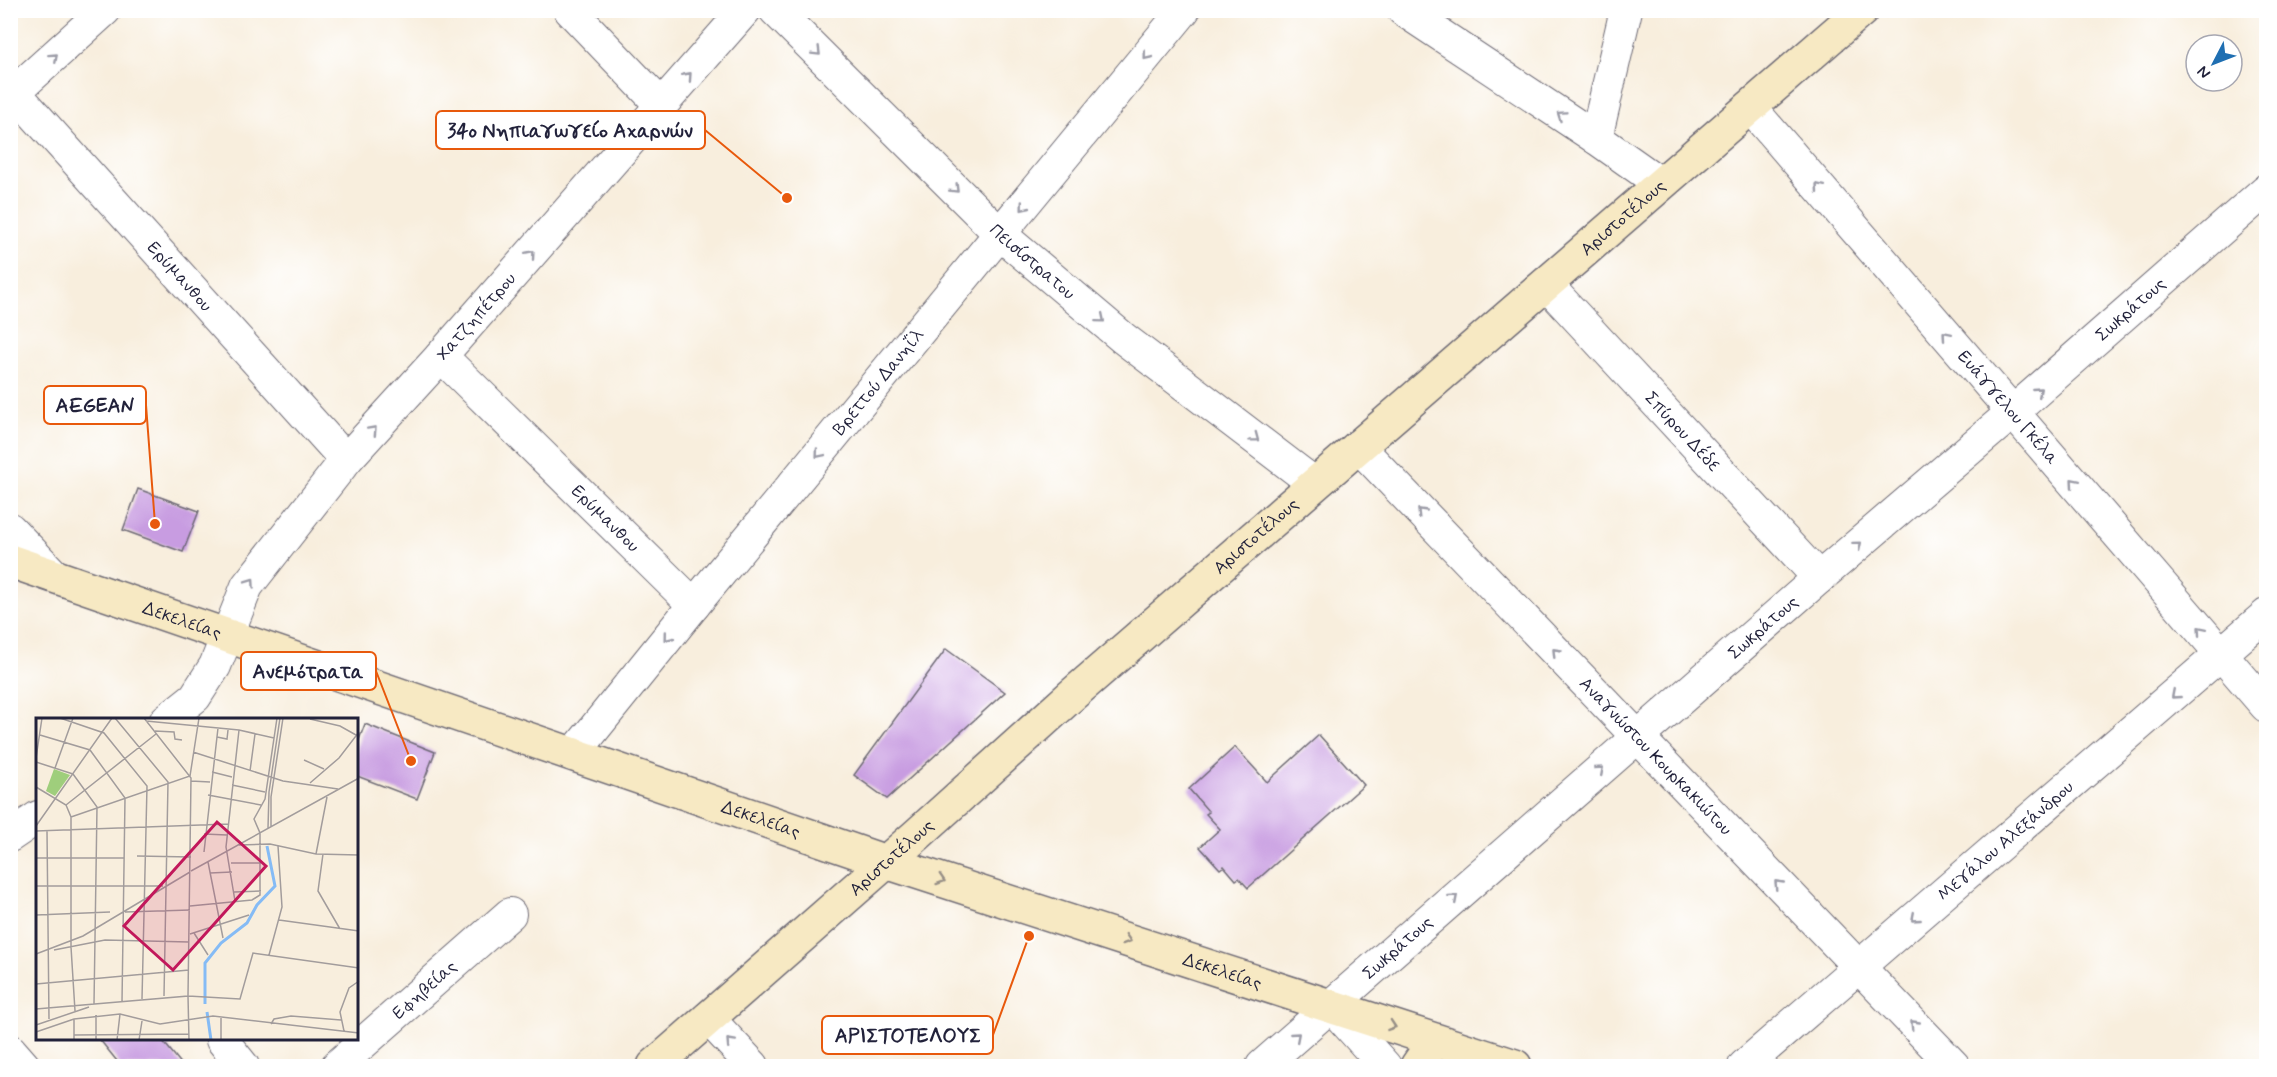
<svg xmlns="http://www.w3.org/2000/svg" width="2277" height="1077" font-family="Mynerve,sans-serif">
	<style>
		.building { fill: #c89ce1 }
		.lines { fill: none; stroke-linecap: round; stroke-linejoin: round }
		.street-casing { stroke: #6d6974; stroke-width: 34 }
		.secondary-casing { stroke: #6d6974; stroke-width: 36 }
		.street { stroke: #fff; stroke-width: 32 }
		.secondary { stroke: #f7e9c3; stroke-width: 33 }
		.oneway { stroke: #9c9ca7 }
		.oneway2 { stroke: #978f86 }
		.labels { text-anchor: middle; stroke-width: 5; stroke-linejoin: round; paint-order: stroke }
		.street-label { font-size: 18px; fill: #22223b; stroke: #fff }
		.inset-river { fill: none; stroke: #85bbf5; stroke-width: 3 }
		.inset-road { fill: none; stroke: #a29c9c; stroke-width: 1.5 }
		.view { fill: #c2185b; fill-opacity: 0.15; stroke: #c2185b; stroke-width: 3 }
		.inset-edge { fill: none; stroke: #22223b; stroke-width: 3 }
		.leader { fill: none; stroke: #e8590c; stroke-width: 2 }
		.callout-dot { fill: #e8590c; stroke: #fff; stroke-width: 2 }
		.callout { fill: #fff; stroke: #e8590c; stroke-width: 2 }
		.callout-label { font-size: 20px; text-anchor: middle; font-weight: bold; fill: #22223b }
	</style>
	<rect width="100%" height="100%" fill="#fff"/>
	<filter id="ink" filterUnits="userSpaceOnUse"><feTurbulence type="fractalNoise" baseFrequency=".0167" numOctaves="2"/><feDisplacementMap in="SourceGraphic" scale="12" xChannelSelector="R" yChannelSelector="G"/><feConvolveMatrix kernelMatrix="1 2 1 2 8 2 1 2 1" color-interpolation-filters="sRGB"/></filter>
	<filter id="wash" filterUnits="userSpaceOnUse"><feTurbulence type="fractalNoise" baseFrequency=".008" numOctaves="4" result="noise"/><feDisplacementMap in="SourceGraphic" scale="24" xChannelSelector="R" yChannelSelector="G"/><feGaussianBlur stdDeviation="1.35" result="paint"/><feColorMatrix in="noise" values="0 0 0 0 0 0 0 0 0 0 0 0 0 0 0 0 0 1.4 0 .05"/><feComposite in="paint" operator="in"/></filter>
	<g filter="url(#wash)">
		<rect width="100%" height="100%" fill="#f8eedd"/>
		<g id="blocks">
			<path class="building" d="M138,489L199,511L183,552L123,530Z
				M946,649L1005,692L887,799L854,775Z
				M365,724L435,752L417,799L357,776V745Z
				M1319,735L1364,785L1248,888L1239,878L1236,880L1224,866L1220,869L1200,847L1220,829L1206,814L1209,812L1189,789L1235,747L1267,782Z
				M100,1040H162L183,1066H121Z"/>
		</g>
	</g>
	<g filter="url(#ink)">
		<use href="#blocks" fill-opacity="0" stroke="#6d6974" stroke-width="1.5"/>
		<g class="lines">
			<defs>
				<g id="street">
					<path d="M570,10L661,105"/>
					<path id="s1" d="M775,10L1001,235L1123,338L1315,484"/>
					<path d="M1403,10L1596,138L1661,184"/>
					<path id="s2" d="M14,92L346,460"/>
					<path d="M10,96L105,10"/>
					<path id="s3" d="M1750,107L2266,706"/>
					<path d="M1596,138L1626,10"/>
					<path id="s4" d="M1546,284L1819,578"/>
					<path id="s5" d="M441,356L694,605"/>
					<path id="s6" d="M1358,446L1954,1066"/>
					<path d="M10,529L55,576"/>
					<path id="s7" d="M166,720L195,697L215,666L247,586L346,460L441,356L745,10"/>
					<path id="s8" d="M573,755L694,605L1184,10"/>
					<path d="M10,836L38,817"/>
					<path d="M1331,1006L1385,1066"/>
					<path d="M708,1018L753,1066"/>
					<path d="M222,1040L243,1066"/>
					<path d="M10,1050L24,1066"/>
					<path id="s9" d="M337,1066L510,914"/>
					<path id="s10" d="M1262,1066L1819,578L2013,412L2266,190"/>
					<path id="s11" d="M1744,1066L2266,615"/>
				</g>
				<g id="secondary">
					<path id="s12" d="M10,561L886,862L1515,1066"/>
					<path id="s13" d="M654,1066L918,834L1072,695L1862,10"/>
					<path d="M1417,1066L1434,1041"/>
				</g>
			</defs>
			<use href="#street" class="street-casing"/>
			<use href="#secondary" class="secondary-casing"/>
			<use href="#street" class="street"/>
			<use href="#secondary" class="secondary"/>
		</g>
		<defs><path id="oneway-chevron" d="M-2-3.5L2.5 0L-2 3.5" fill="none" stroke-width="1.6" stroke-linecap="round" stroke-linejoin="round" transform="scale(1.5)"/></defs>
		<g class="oneway">
			<use href="#oneway-chevron" transform="translate(817 52) rotate(45)"/>
			<use href="#oneway-chevron" transform="translate(1147 56) rotate(129)"/>
			<use href="#oneway-chevron" transform="translate(54 57) rotate(-42)"/>
			<use href="#oneway-chevron" transform="translate(688 76) rotate(-48)"/>
			<use href="#oneway-chevron" transform="translate(1561 115) rotate(-146)"/>
			<use href="#oneway-chevron" transform="translate(1819 187) rotate(-131)"/>
			<use href="#oneway-chevron" transform="translate(955 189) rotate(45)"/>
			<use href="#oneway-chevron" transform="translate(1024 207) rotate(129)"/>
			<use href="#oneway-chevron" transform="translate(531 254) rotate(-49)"/>
			<use href="#oneway-chevron" transform="translate(1101 319) rotate(40)"/>
			<use href="#oneway-chevron" transform="translate(1946 335) rotate(-131)"/>
			<use href="#oneway-chevron" transform="translate(2038 391) rotate(-41)"/>
			<use href="#oneway-chevron" transform="translate(373 430) rotate(-47)"/>
			<use href="#oneway-chevron" transform="translate(1255 438) rotate(37)"/>
			<use href="#oneway-chevron" transform="translate(819 454) rotate(130)"/>
			<use href="#oneway-chevron" transform="translate(2074 482) rotate(-131)"/>
			<use href="#oneway-chevron" transform="translate(1421 512) rotate(-134)"/>
			<use href="#oneway-chevron" transform="translate(1858 545) rotate(-40)"/>
			<use href="#oneway-chevron" transform="translate(251 582) rotate(-55)"/>
			<use href="#oneway-chevron" transform="translate(2201 630) rotate(-131)"/>
			<use href="#oneway-chevron" transform="translate(668 637) rotate(129)"/>
			<use href="#oneway-chevron" transform="translate(1556 652) rotate(-134)"/>
			<use href="#oneway-chevron" transform="translate(2175 695) rotate(139)"/>
			<use href="#oneway-chevron" transform="translate(1600 770) rotate(-41)"/>
			<use href="#oneway-chevron" transform="translate(1778 884) rotate(-134)"/>
			<use href="#oneway-chevron" transform="translate(1454 898) rotate(-41)"/>
			<use href="#oneway-chevron" transform="translate(1915 918) rotate(139)"/>
			<use href="#oneway-chevron" transform="translate(1914 1024) rotate(-134)"/>
			<use href="#oneway-chevron" transform="translate(1296 1036) rotate(-41)"/>
			<use href="#oneway-chevron" transform="translate(730 1042) rotate(-133)"/>
		</g>
		<g class="oneway2">
			<use href="#oneway-chevron" transform="translate(941 880) rotate(18)"/>
			<use href="#oneway-chevron" transform="translate(1127 940) rotate(18)"/>
			<use href="#oneway-chevron" transform="translate(1392 1026) rotate(19)"/>
		</g>
	</g>
	<g class="labels">
		<g class="street-label">
			<text dy="6" stroke="none"><textPath href="#s13" startOffset="1288">Αριστοτέλους</textPath></text>
			<text dy="6" stroke="none"><textPath href="#s1" startOffset="360">Πεισίστρατου</textPath></text>
			<text dy="6" stroke="none"><textPath href="#s2" startOffset="248">Ερύμανθου</textPath></text>
			<text dy="6" stroke="none"><textPath href="#s10" startOffset="1152">Σωκράτους</textPath></text>
			<text dy="6" stroke="none"><textPath href="#s7" startOffset="514">Χατζηπέτρου</textPath></text>
			<text dy="6" stroke="none"><textPath href="#s8" startOffset="482">Βρεττού Δανηΐλ</textPath></text>
			<text dy="6" stroke="none"><textPath href="#s3" startOffset="396">Ευάγγελου Γκέλα</textPath></text>
			<text dy="6" stroke="none"><textPath href="#s4" startOffset="201">Σπύρου Δέδε</textPath></text>
			<text dy="6" stroke="none"><textPath href="#s5" startOffset="231">Ερύμανθου</textPath></text>
			<text dy="6" stroke="none"><textPath href="#s13" startOffset="802">Αριστοτέλους</textPath></text>
			<text dy="6" stroke="none"><textPath href="#s12" startOffset="182">Δεκελείας</textPath></text>
			<text dy="6" stroke="none"><textPath href="#s10" startOffset="666">Σωκράτους</textPath></text>
			<text dy="6" stroke="none"><textPath href="#s6" startOffset="430">Αναγνώστου Κουρκακιώτου</textPath></text>
			<text dy="6" stroke="none"><textPath href="#s12" startOffset="794">Δεκελείας</textPath></text>
			<text dy="6" stroke="none"><textPath href="#s11" startOffset="345">Μεγάλου Αλεξάνδρου</textPath></text>
			<text dy="6" stroke="none"><textPath href="#s13" startOffset="316">Αριστοτέλους</textPath></text>
			<text dy="6" stroke="none"><textPath href="#s10" startOffset="180">Σωκράτους</textPath></text>
			<text dy="6" stroke="none"><textPath href="#s12" startOffset="1280">Δεκελείας</textPath></text>
			<text dy="6" stroke="none"><textPath href="#s9" startOffset="116">Εφηβείας</textPath></text>
		</g>
	</g>
	<g transform="translate(36 718)">
		<rect width="322" height="322" fill="#f8eedd"/>
		<path d="M18,51L34,57L19,78L10,73Z" fill="#9fce7c"/>
		<path class="inset-river" d="M169,286V245L185,225L211,205L221,187L239,168L231,128M171,294L175,322"/>
		<path class="inset-road" d="M24,0L68,15L111,68L106,281M79,0L132,64L128,278M274,1L304,8L320,17M110,3L203,12L238,20M119,13L138,14L139,21L146,22M4,17L54,32L89,80L86,284M181,19L191,21L192,12M157,34L247,63L302,71M0,40L6,0M268,42L288,51M0,44L37,56M19,50L37,0M214,53L219,16M176,54L196,59M37,56L61,89L58,286M155,63L174,64M274,65L303,40L323,14M196,67L229,74M0,69L30,87L35,99V229L39,293M172,77L225,87M30,87L120,16M35,99L154,58L163,0M0,108L76,0M235,109V79L247,0M232,110L233,74L244,0M0,113L192,106M11,113L13,301M168,116L191,117M203,127L234,126L280,136L323,137M168,134L182,10M280,136L291,79M287,136L282,173L304,211M101,138L155,139M0,140H88M172,144L187,220M195,145H225M155,153L323,60M174,155L196,154M0,168H127M198,174L225,173M199,183L190,129L203,12M154,188L216,182L224,177V115L218,101L229,81L241,0M89,194L154,192M0,197L74,194M243,202L323,213M158,215L172,237M154,216L213,197M18,232L69,222L153,224M0,236L47,218L154,154M233,237L246,189L242,128M0,266L153,252M152,278L204,281L217,235L323,250M152,278L153,322M0,291L152,278L155,60L108,0M185,299V322M38,301V322M235,306L238,301L255,298L305,302M0,307L53,289M308,313L304,294L313,270L323,263M0,314L38,301L84,296L124,306L177,298L323,315M38,317L153,316M60,322V297M81,322L84,296M103,322L106,303"/>
		<path class="view" d="M181,104L230,148L137,252L88,208Z"/>
		<rect width="322" height="322" class="inset-edge"/>
	</g>
	<path class="leader" d="M787 198L705 130M155 524L146 405M411 761L376 671M1029 936L993 1035"/>
	<g class="callout-dot">
		<circle cx="787" cy="198" r="6"/>
		<circle cx="155" cy="524" r="6"/>
		<circle cx="411" cy="761" r="6"/>
		<circle cx="1029" cy="936" r="6"/>
	</g>
	<g class="callout">
		<rect x="436" y="111" width="269" height="38" rx="6"/>
		<rect x="44" y="386" width="102" height="38" rx="6"/>
		<rect x="241" y="652" width="135" height="38" rx="6"/>
		<rect x="822" y="1016" width="171" height="38" rx="6"/>
	</g>
	<g class="callout-label">
		<text x="570" y="137">34o Νηπιαγωγείο Αχαρνών</text>
		<text x="95" y="412">AEGEAN</text>
		<text x="308" y="678">Ανεμότρατα</text>
		<text x="908" y="1042">ΑΡΙΣΤΟΤΕΛΟΥΣ</text>
	</g>
	<rect width="2277" height="1077" fill="none" stroke="#fff" stroke-width="36"/>
	<g transform="translate(2214 63) rotate(228)"><circle r="28" fill="#ffffff" stroke="#a7a7b1" stroke-width="1.5"/>
	<path d="M0-4.5L10 22L0 15L-10 22Z" fill="#1f6fb2"/>
	<text y="-9" font-size="16" font-weight="bold" text-anchor="middle" fill="#22223b">N</text>
	</g>
</svg>
